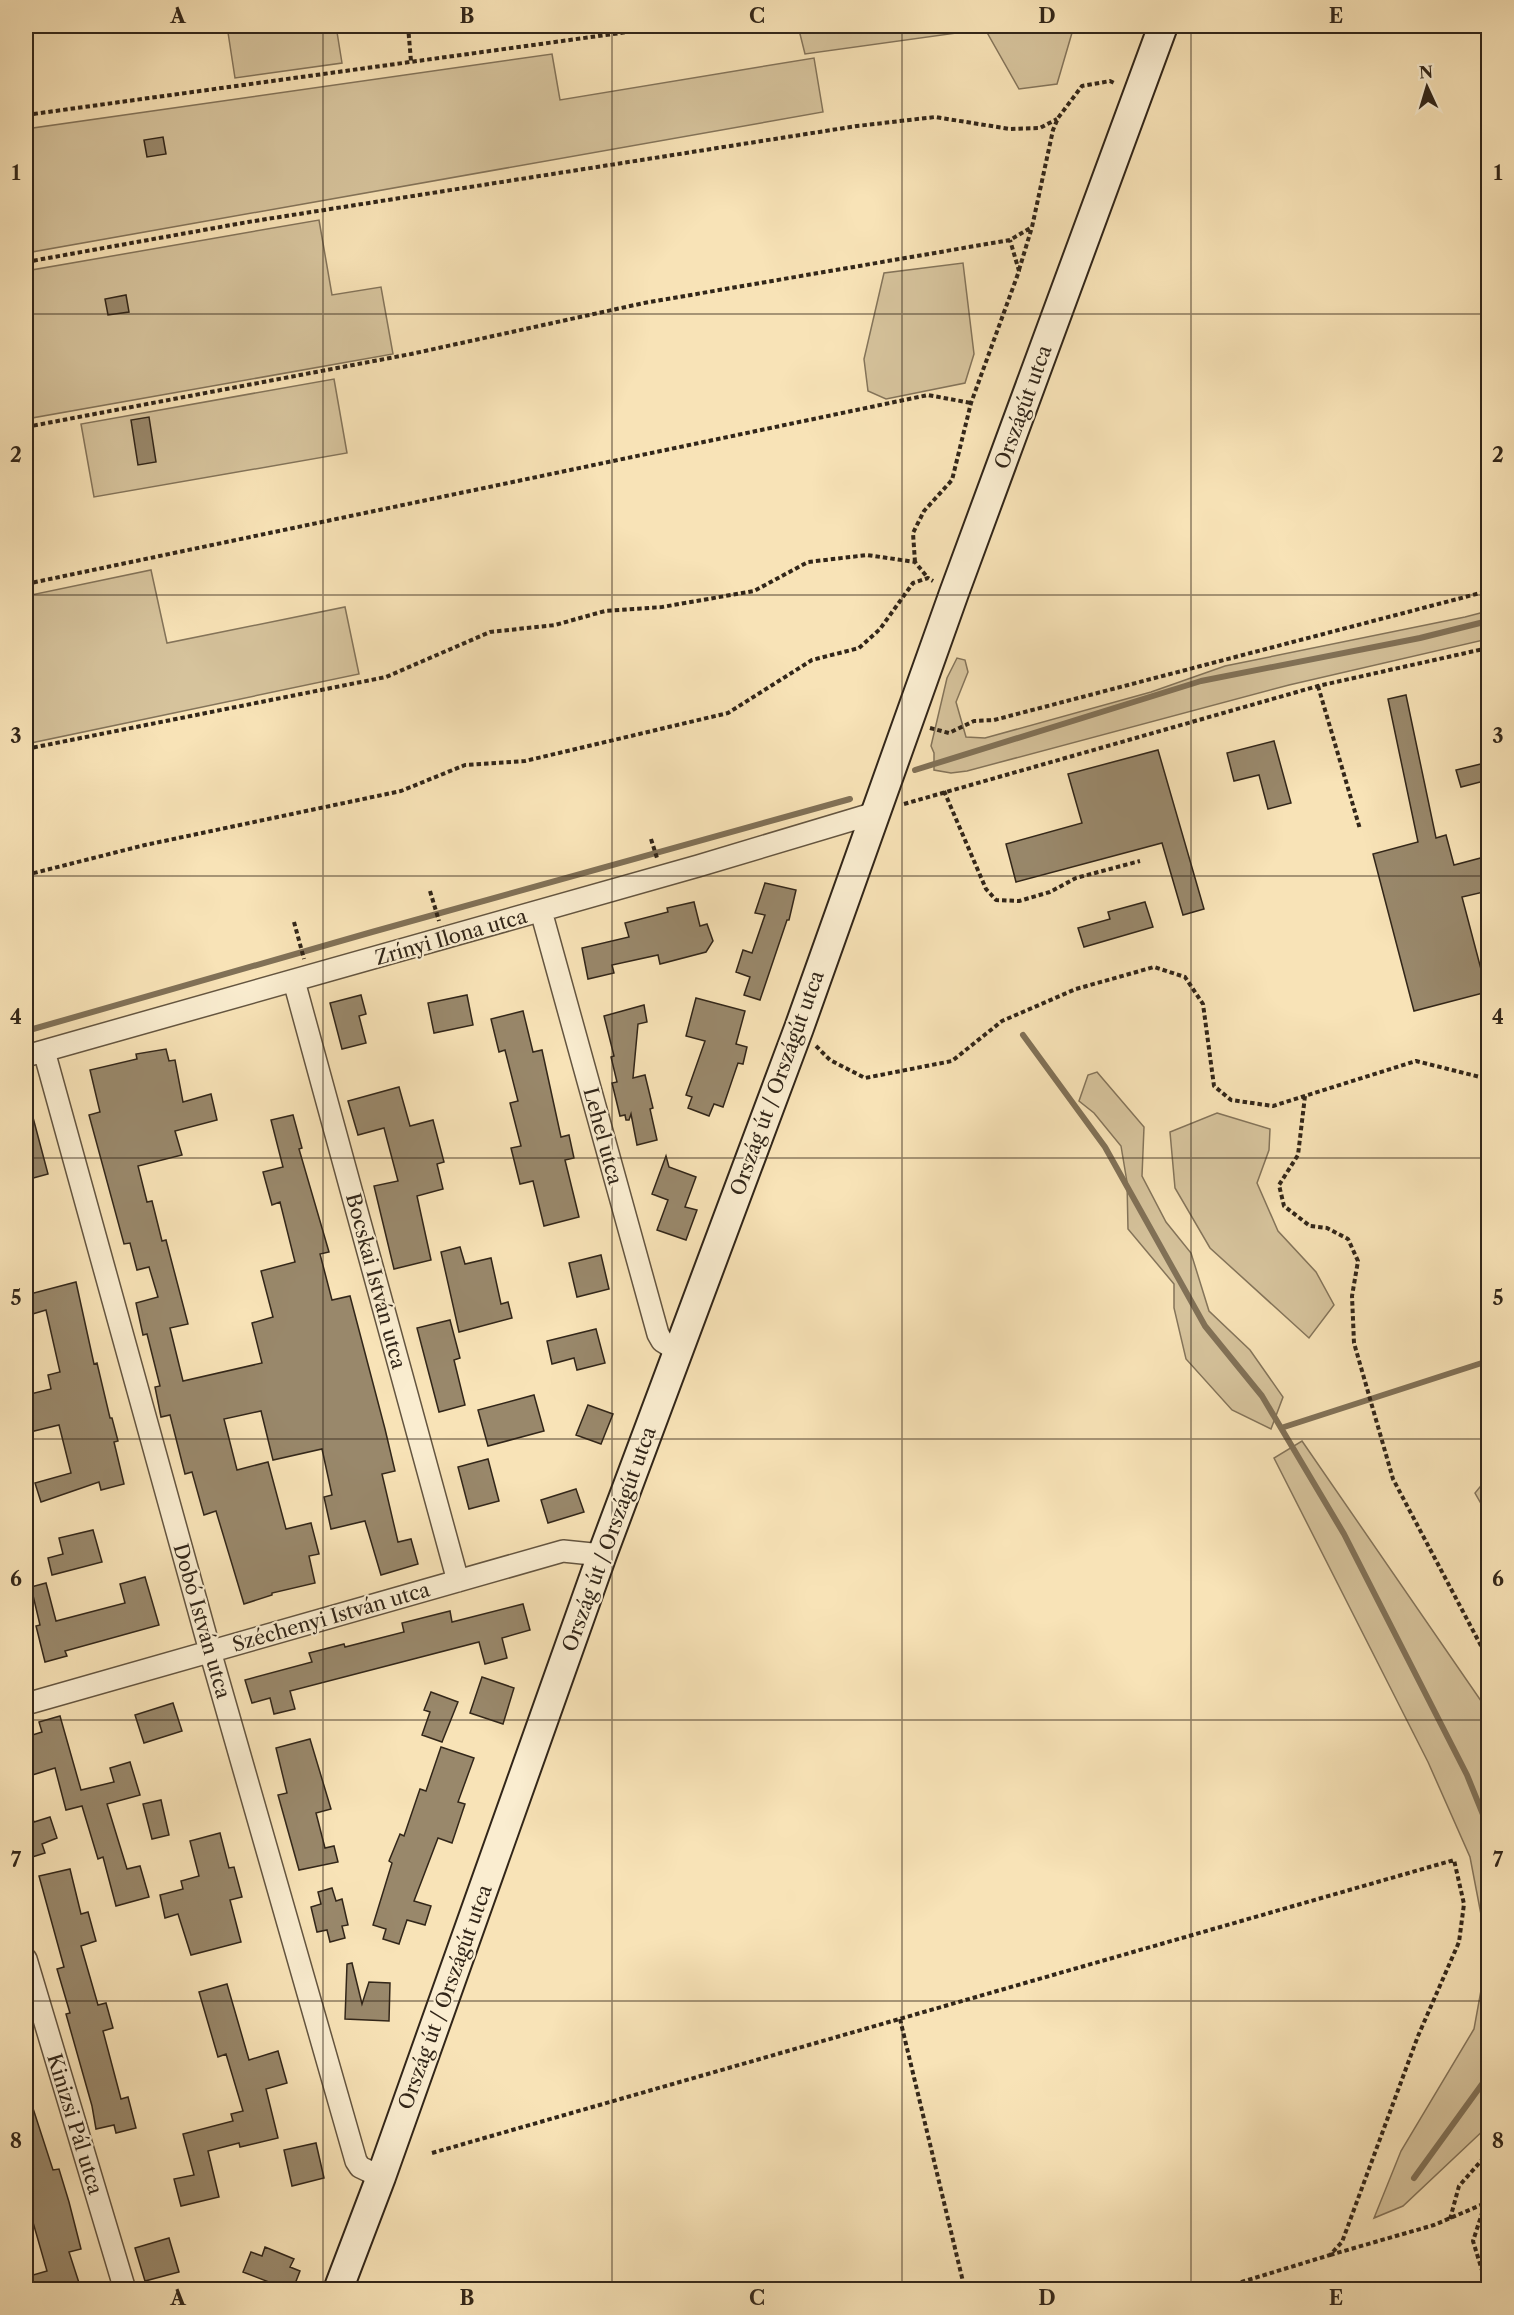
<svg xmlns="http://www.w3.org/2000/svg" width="1514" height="2315" font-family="'Libre Caslon Text',serif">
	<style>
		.green { fill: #d6c39c; stroke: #84745a; stroke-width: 1.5 }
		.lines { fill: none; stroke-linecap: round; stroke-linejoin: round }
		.stream { stroke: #817157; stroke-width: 6 }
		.building { fill: #99886b; stroke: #322619; stroke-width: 1.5 }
		.minor-casing { stroke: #645540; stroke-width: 24 }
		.secondary-casing { stroke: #322619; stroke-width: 32 }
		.path { stroke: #322619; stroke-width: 4; stroke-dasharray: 4.5 3; stroke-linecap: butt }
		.minor { stroke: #faedd0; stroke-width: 21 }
		.secondary { stroke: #faedd0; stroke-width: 28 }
		.grid { fill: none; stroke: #322619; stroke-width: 1.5; stroke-opacity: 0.55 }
		.labels { text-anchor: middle; stroke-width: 4.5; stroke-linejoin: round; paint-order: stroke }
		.street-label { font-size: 20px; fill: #322619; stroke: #faedd0 }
		.neatline { fill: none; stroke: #322619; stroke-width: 2 }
		.grid-label { font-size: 20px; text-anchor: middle; font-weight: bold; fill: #322619 }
	</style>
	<rect width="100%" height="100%" fill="#f8e3b7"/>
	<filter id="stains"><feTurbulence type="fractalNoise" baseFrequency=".00333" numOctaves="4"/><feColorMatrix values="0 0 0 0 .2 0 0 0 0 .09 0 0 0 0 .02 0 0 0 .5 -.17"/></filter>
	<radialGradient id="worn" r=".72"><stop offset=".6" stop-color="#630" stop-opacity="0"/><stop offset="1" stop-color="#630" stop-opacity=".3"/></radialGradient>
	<path class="green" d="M227,26H336L342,63L235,78Z
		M798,26H1074L1057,84L1019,89L985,29L805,54Z
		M552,54L560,100L814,58L823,112L26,253V129Z
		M319,220L332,295L381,287L393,354L26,419V349L32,348L26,311V271Z
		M963,263L974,354L965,383L886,399L868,391L864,359L884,273Z
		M334,379L347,453L94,497L81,424Z
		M151,570L167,643L345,607L359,674L26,744V596Z
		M1488,611V639L1289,685L967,771L951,773L934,770V753L931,746L947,678L957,658L965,660L968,672L956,702L966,737L985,738L1151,692L1225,666L1465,617Z
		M1097,1072L1144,1127L1142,1176L1166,1222L1191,1253L1209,1311L1250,1350L1283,1397L1271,1429L1232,1410L1186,1359L1174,1308V1284L1128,1229L1127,1182L1121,1146L1094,1113L1079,1101L1088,1075Z
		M1217,1113L1270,1129L1269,1150L1257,1183L1278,1231L1316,1272L1334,1305L1309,1338L1210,1248L1175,1188L1170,1132Z
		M1302,1441L1488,1711V1951L1470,1857L1428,1762L1274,1458Z
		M1488,1477V1516L1475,1493Z
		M1488,1952V2126L1403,2206L1374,2218L1401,2151L1474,2029Z"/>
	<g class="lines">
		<path class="stream" d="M915,770L1201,681L1420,638L1488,621
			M26,1031L372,932L850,799
			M1023,1035L1105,1147L1205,1326L1262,1396L1344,1534L1467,1775L1488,1827
			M1281,1428L1488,1361
			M1414,2178L1488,2076"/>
	</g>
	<path class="building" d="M163,137L166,154L147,157L144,140Z
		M126,295L129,312L108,315L105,299Z
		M149,417L156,462L138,465L131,420Z
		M1406,695L1436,838L1446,835L1454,865L1488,856V891L1462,897L1487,992L1414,1011L1373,854L1418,842L1388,699Z
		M1274,741L1291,803L1268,809L1259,775L1234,781L1227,753Z
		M1158,750L1204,909L1183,915L1162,843L1016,882L1006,844L1082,823L1068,774Z
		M1485,763L1488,780L1461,787L1456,770Z
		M765,883L796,890L789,920H787L760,1000L744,995L750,977L736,972L743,950L752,953L765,915L755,913Z
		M694,902L700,926L707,924L713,941L706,952L660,964L658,955L612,965L614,973L588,979L582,948L629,937L625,923L668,912L667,908Z
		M1145,902L1153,927L1084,947L1078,928L1110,919L1108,912Z
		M361,995L366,1014L359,1016L366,1043L342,1049L330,1003Z
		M467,995L473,1025L434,1033L428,1003Z
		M696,998L745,1011L736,1044L747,1047L743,1064L738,1063L723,1107L714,1104L709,1116L688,1108L692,1097L686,1095L705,1041L686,1036Z
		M644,1005L647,1022L638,1024L633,1078L645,1075L653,1108L650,1109L657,1140L637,1145L631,1114L629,1120H626L625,1115L620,1116L612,1083L617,1082L611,1057L614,1056L604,1016Z
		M523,1011L533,1052L542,1050L561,1137L569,1135L574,1158L565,1160L579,1217L544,1226L533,1181L520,1184L511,1148L521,1146L510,1103L518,1101L505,1050L499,1052L491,1019Z
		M166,1049L169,1061L175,1060L183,1102L211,1094L217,1120L175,1131L182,1155L138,1166L147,1202L152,1201L162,1241L166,1240L188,1324L170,1328L183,1381L262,1363L252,1323L273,1317L261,1271L295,1262L280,1202L272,1205L263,1172L283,1167L271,1120L293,1115L302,1148L299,1149L329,1252L320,1254L332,1300L350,1296L385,1429L395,1471L382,1474L398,1542L411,1539L418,1564L381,1575L365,1521L331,1529L324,1497L332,1495L322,1449L273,1460L261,1411L224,1419L237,1470L268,1462L286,1529L311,1523L319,1554L309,1556L315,1583L272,1593V1595L244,1604L216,1511L204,1515L192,1472L185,1474L170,1415L161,1417L155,1387L160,1386L147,1334L143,1335L136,1303L158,1297L149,1267L137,1270L130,1243L124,1244L89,1115L100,1112L90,1070L137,1059L136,1054Z
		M399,1087L410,1126L433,1120L444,1162L437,1164L443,1189L417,1196L431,1260L394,1269L374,1186L398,1181L384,1128L358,1135L348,1101Z
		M31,1110L48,1174L26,1180V1111Z
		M666,1156L669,1167L696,1177L685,1207L697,1210L686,1240L657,1230L668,1200L652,1194Z
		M460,1247L465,1264L491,1258L501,1304L508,1302L512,1318L459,1332L441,1252Z
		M601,1255L609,1289L577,1297L569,1263Z
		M76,1282L94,1364L97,1363L110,1418H112L118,1441L114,1442L124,1484L101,1490L99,1482L41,1502L35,1483L71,1473L59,1425L26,1433V1395L51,1389L48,1375L60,1372L46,1310L26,1316V1295Z
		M450,1320L460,1358L454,1360L465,1405L439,1412L417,1328Z
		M596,1329L605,1363L577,1370L574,1358L552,1364L547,1341Z
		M534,1395L544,1431L488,1446L478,1410Z
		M588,1405L613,1414L601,1444L576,1435Z
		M488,1459L499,1501L469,1509L458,1467Z
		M576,1489L584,1512L548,1523L541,1500Z
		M93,1530L102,1562L52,1575L48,1558L63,1554L59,1538Z
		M145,1577L159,1625L65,1651L67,1656L45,1662L36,1626L40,1625L31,1587L46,1583L56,1621L125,1603L120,1584Z
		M523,1604L530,1630L502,1638L507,1658L485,1664L479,1642L290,1691L295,1709L274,1714L270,1698L252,1703L245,1680L312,1662L309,1653L344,1644L345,1647L404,1632L402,1623L450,1611L452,1622Z
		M482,1677L514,1688L503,1724L470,1713Z
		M431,1692L458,1702L442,1742L422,1735L430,1712L424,1710Z
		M173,1703L182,1731L144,1743L135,1715Z
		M60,1716L81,1790L114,1782L110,1768L130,1762L140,1795L107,1804L127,1869L140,1866L149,1897L116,1906L103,1857L98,1859L82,1806L66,1810L55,1768L26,1777V1737L42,1732L39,1722Z
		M310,1739L331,1809L316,1813L325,1848L334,1846L338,1862L299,1870L278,1795L287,1793L276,1748Z
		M441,1747L474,1758L458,1802L465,1804L452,1843L438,1838L414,1901L431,1906L425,1925L407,1920L399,1944L383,1939L386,1929L373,1925L392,1863L389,1861L400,1834L404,1836L420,1789L426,1791Z
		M161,1800L169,1835L152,1839L143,1804Z
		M26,1805H28L34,1822L50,1817L57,1838L42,1844L45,1853L26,1859Z
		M220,1833L229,1868L234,1867L242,1897L230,1900L241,1942L191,1955L178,1914L165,1918L160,1895L183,1889L181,1881L199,1876L190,1841Z
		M70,1869L81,1914L88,1912L96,1941L81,1946L98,2005L106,2003L113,2028L103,2031L121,2099L128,2097L136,2128L116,2133L114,2125L96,2129L92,2106L66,2014L70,2013L57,1969L64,1967L39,1876Z
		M332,1888L336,1901L342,1899L348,1925L342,1926L345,1938L330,1942L327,1930L317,1932L311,1907L321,1904L318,1892Z
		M352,1963L362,2004L369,1982L390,1983L389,2021L345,2019L347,1964Z
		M227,1984L249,2060L278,2051L287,2083L266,2089L278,2138L240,2147L239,2143L208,2151L219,2197L181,2206L174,2179L194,2175L183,2134L233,2121L231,2114L243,2111L226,2054L218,2057L199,1992Z
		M26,2096H29L53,2170L59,2169L69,2202L81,2249L69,2252L81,2289H26V2277L47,2271L26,2198Z
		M316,2143L324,2178L292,2186L284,2150Z
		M169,2238L179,2272L145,2281L135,2248Z
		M265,2247L294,2259L290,2267L300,2271L293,2289H287L243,2272L251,2252L262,2256Z"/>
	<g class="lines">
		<defs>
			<path id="minor" d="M541,911L658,1334L662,1341L678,1351
				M294,981L458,1581
				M44,1051L210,1651L356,2161L360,2167L381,2177
				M26,1056L698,866L875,813
				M26,1704L563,1551L602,1555
				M26,1959L125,2290"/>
			<path id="secondary" d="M338,2290L381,2177L602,1555L799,1028L954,593L1163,26"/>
		</defs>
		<use href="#minor" class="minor-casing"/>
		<use href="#secondary" class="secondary-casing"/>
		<path class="path" d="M408,26L411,61
			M26,115L671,26
			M26,262L248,222L857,126L935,117L1010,129L1040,128L1057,119
			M1019,270L1032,227
			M26,427L411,354L644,303L1010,240L1032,227L1053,130L1058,118L1082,86L1110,81L1116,84
			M915,562L913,533L924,511L952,480L971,403L1019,271L1010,240
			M26,584L928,395L971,403
			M1318,686L1360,829
			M930,728L949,733L974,721L994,720L1488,591
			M26,749L386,677L490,632L555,625L605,611L662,607L754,591L808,562L867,555L915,562L928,578
			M944,791L986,889L996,900L1019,901L1050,892L1076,878L1140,861
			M904,804L1318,686L1488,648
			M651,839L657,858
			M26,875L145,845L401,791L465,765L525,761L728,713L812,660L859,648L880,629L913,583L928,578L933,581
			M430,891L439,921
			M294,922L304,959
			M816,1046L830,1060L865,1078L952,1061L1002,1021L1076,989L1154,967L1185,977L1203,1004L1214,1086L1231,1100L1273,1106L1416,1061L1488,1079
			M1305,1096L1298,1155L1279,1185L1284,1206L1310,1226L1327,1228L1348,1239L1358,1261L1352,1296L1354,1343L1393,1479L1488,1659
			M900,2019L965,2290
			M432,2153L1454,1860L1464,1904L1459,1942L1418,2036L1342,2242L1330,2255L1215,2290
			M1485,2204L1473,2241L1488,2290
			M1450,2219L1459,2186L1488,2153
			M1330,2255L1434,2225L1488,2202"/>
		<use href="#minor" class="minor"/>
		<use href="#secondary" class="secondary"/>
	</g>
	<path class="grid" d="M323,26V2290M612,26V2290M902,26V2290M1191,26V2290M26,314H1488M26,595H1488M26,876H1488M26,1158H1488M26,1439H1488M26,1720H1488M26,2001H1488"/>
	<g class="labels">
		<g class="street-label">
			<text transform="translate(1023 407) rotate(-70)" y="7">Országút utca</text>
			<text transform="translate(451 937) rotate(-16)" y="7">Zrínyi Ilona utca</text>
			<text transform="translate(777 1083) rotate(-70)" y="7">Ország út / Országút utca</text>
			<text transform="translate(603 1136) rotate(75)" y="7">Lehel utca</text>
			<text transform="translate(376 1281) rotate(75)" y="7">Bocskai István utca</text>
			<text transform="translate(609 1539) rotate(-70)" y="7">Ország út / Országút utca</text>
			<text transform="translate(331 1617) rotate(-16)" y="7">Széchenyi István utca</text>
			<text transform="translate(202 1621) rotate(74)" y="7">Dobó István utca</text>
			<text transform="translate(445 1997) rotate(-70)" y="7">Ország út / Országút utca</text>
			<text transform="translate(75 2124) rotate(73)" y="7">Kinizsi Pál utca</text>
		</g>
	</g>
	<rect width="1514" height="2315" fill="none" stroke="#f8e3b7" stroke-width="66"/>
	<g transform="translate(1427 87) rotate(356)" stroke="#faedd0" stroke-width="4.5" paint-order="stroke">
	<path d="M0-4.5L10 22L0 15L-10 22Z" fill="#322619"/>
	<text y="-9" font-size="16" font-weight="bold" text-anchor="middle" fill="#322619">N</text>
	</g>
	<rect x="33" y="33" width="1448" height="2249" class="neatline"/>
	<g class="grid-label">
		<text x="178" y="23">A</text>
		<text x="467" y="23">B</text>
		<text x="757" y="23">C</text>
		<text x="1047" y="23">D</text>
		<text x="1336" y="23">E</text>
		<text x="16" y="180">1</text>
		<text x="1498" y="180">1</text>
		<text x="16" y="462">2</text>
		<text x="1498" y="462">2</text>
		<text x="16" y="743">3</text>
		<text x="1498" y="743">3</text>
		<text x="16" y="1024">4</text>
		<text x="1498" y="1024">4</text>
		<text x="16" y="1305">5</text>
		<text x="1498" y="1305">5</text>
		<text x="16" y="1586">6</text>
		<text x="1498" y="1586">6</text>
		<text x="16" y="1867">7</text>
		<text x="1498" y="1867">7</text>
		<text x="16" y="2148">8</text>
		<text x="1498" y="2148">8</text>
		<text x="178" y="2305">A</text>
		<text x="467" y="2305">B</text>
		<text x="757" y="2305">C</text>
		<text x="1047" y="2305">D</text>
		<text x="1336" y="2305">E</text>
	</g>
	<rect width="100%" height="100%" filter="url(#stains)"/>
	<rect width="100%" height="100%" fill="url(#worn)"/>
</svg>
